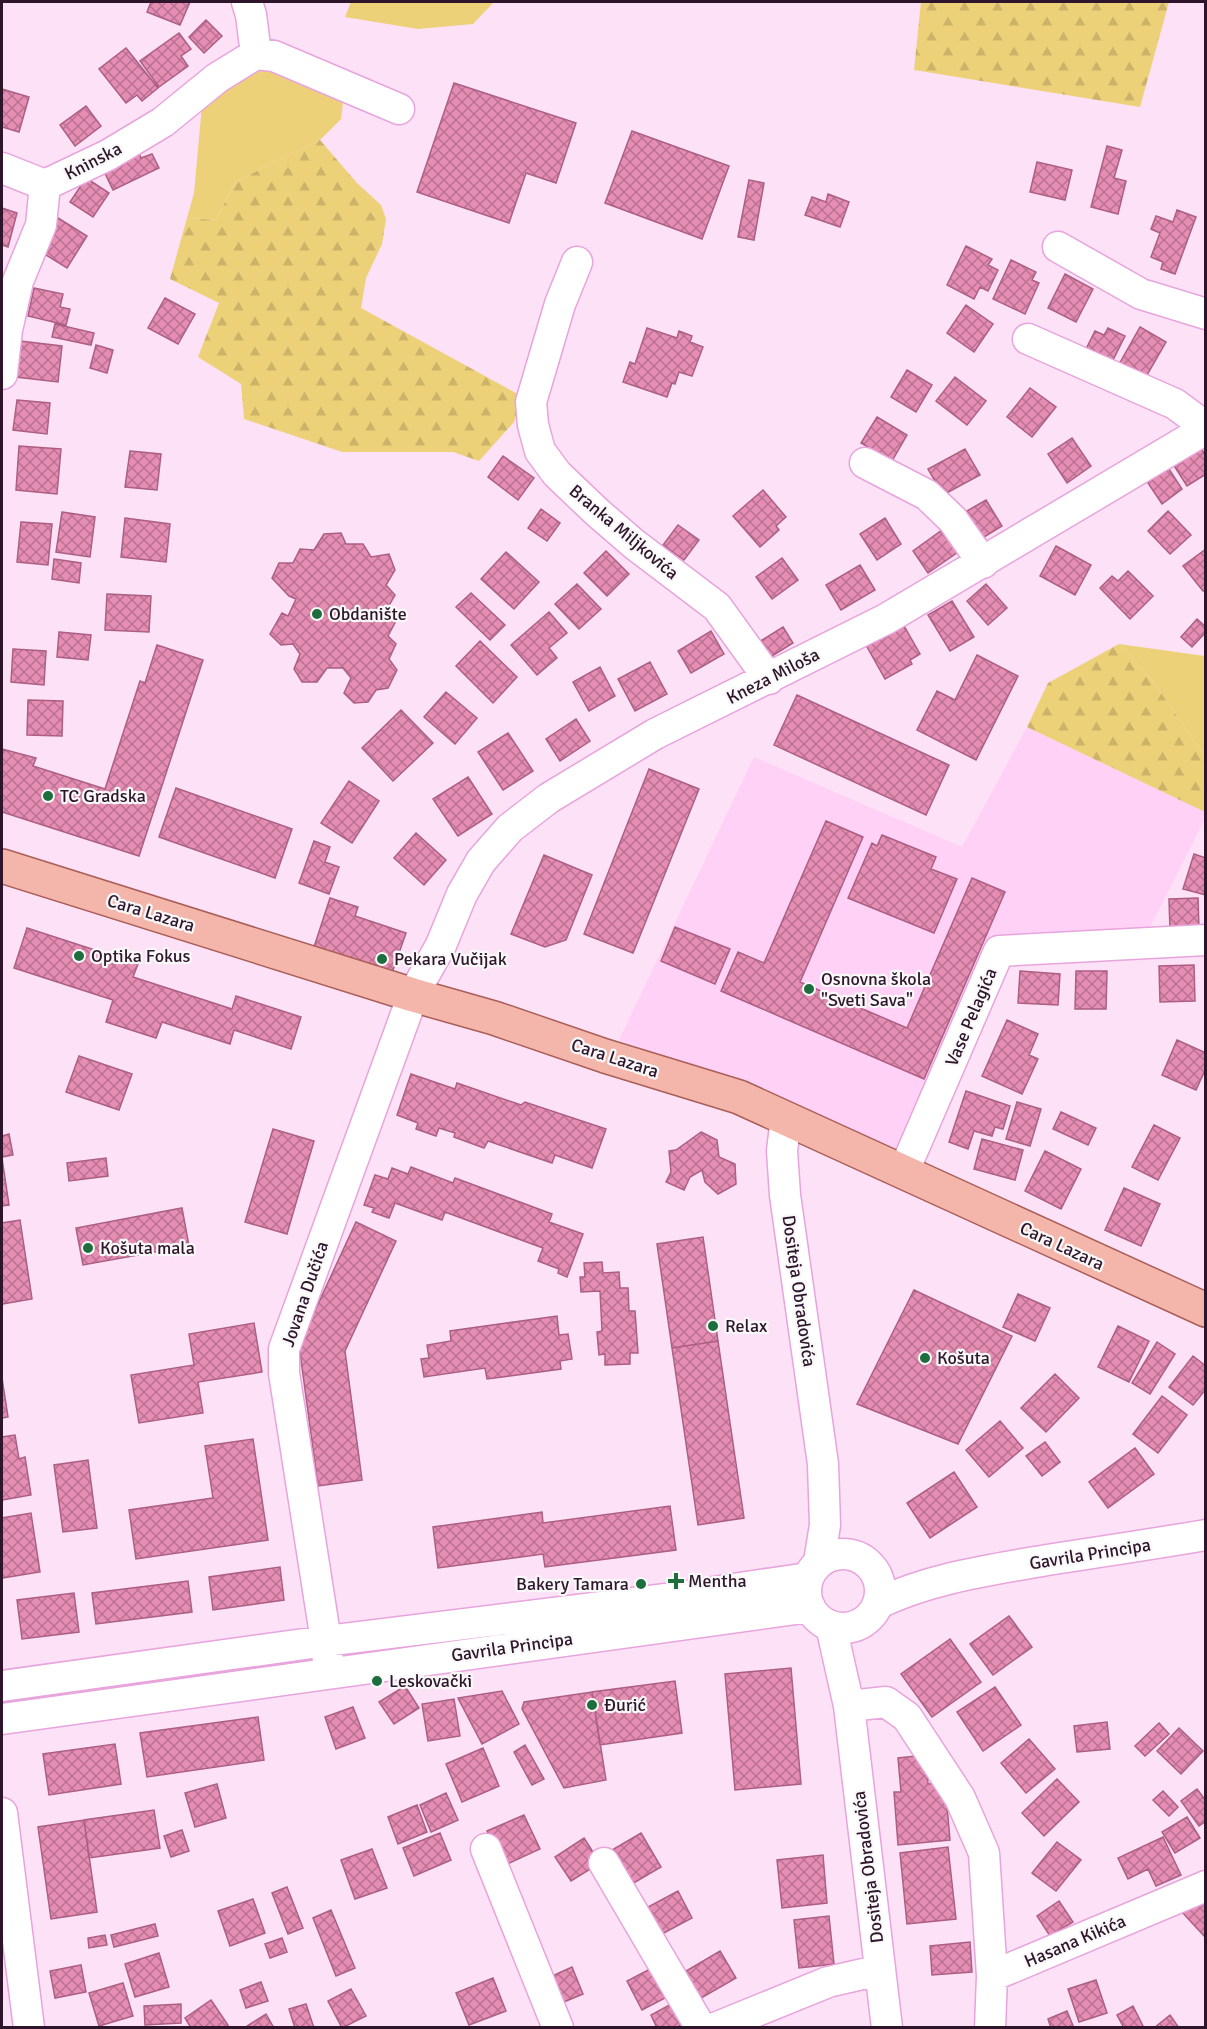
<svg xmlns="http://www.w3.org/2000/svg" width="1207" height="2029" font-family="Signika,sans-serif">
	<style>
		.built { fill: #ffd1f6 }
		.grass { fill: #edd179 }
		.forest { fill: url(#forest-firs) }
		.building { fill: url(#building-cross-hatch); stroke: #ac5f82; stroke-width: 1.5 }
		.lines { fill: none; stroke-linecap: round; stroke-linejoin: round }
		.minor-casing { stroke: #e8a4dc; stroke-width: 33 }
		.major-casing { stroke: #aa5e58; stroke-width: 36 }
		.minor { stroke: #fff; stroke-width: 30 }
		.major { stroke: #f4b6aa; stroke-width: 33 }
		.poi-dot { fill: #1d6d3d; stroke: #f8f8f8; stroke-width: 2 }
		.labels { text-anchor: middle; stroke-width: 4.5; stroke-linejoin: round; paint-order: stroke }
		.street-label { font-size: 18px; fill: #2e152b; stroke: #f8f8f8 }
		.poi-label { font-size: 18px; fill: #2e152b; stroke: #f8f8f8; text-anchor: start }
	</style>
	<defs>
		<pattern id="forest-firs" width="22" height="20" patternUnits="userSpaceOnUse" patternTransform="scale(1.5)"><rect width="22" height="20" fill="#edd179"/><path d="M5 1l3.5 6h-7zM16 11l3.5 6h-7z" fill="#ccb369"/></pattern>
		<pattern id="building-cross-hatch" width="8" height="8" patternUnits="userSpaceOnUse" patternTransform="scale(1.5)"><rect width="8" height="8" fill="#e58db3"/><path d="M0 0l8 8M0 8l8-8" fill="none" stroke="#ba7292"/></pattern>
	</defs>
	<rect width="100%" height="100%" fill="#fde1f7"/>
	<path class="built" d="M1027,727L1205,812V819L1148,931L997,938L900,1154L732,1082L619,1040L754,757L962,847Z"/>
	<path class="grass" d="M351,2H494L473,24L418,29L345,17Z
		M271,67L330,91L343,103L341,119L320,140L267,165L234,184L216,220L187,218L194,193L202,105L241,78Z
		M1119,644L1205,656V757L1153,681Z"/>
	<path class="forest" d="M921,2H1169L1140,107L914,70Z
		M320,140L357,183L381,205L386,219L382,244L366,278L361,308L523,397L514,422L479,461L453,452H342L244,419L241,384L198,357L219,303L170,279L187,218L216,220L234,184L267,165Z
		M1119,644L1153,681L1205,757V812L1027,727L1048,683Z"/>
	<path class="building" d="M151,2H190L180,25L147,12Z
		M206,20L222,36L204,53L189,37Z
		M179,33L191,49L181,56L188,66L159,87L140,61Z
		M126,48L158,88L142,101L137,95L126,103L99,69Z
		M454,83L576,123L556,183L526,173L509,223L417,192Z
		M2,89L29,97L19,132L2,127Z
		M86,106L101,126L75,146L60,125Z
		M632,131L729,166L702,239L605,203Z
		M1107,146L1122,150L1114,178L1126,181L1118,214L1091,207Z
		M137,148L141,158L152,154L159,168L113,190L101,165Z
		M1037,162L1072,170L1065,200L1030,192Z
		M86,178L109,193L93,217L70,202Z
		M749,180L764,183L754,240L738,237Z
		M828,194L849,202L840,227L805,215L812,197L826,202Z
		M2,208L17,213L8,247L2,245Z
		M1177,210L1196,217L1175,274L1161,269L1163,262L1151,257L1160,233L1151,229L1156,216L1173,222Z
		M58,218L87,236L67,268L38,250Z
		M966,246L992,259L988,265L998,270L988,291L980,287L974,299L947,285Z
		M1011,260L1036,272L1032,280L1039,283L1025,314L993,299Z
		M1065,274L1093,289L1076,322L1048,308Z
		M34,288L63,294L60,307L70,309L66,325L28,316Z
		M165,298L195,314L178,344L148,328Z
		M966,305L993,324L974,352L947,333Z
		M55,324L94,333L91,345L52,337Z
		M1140,327L1166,342L1143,382L1117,368Z
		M647,328L677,338L679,331L692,336L690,342L703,347L692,376L679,372L675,384L672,383L667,397L623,382L630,362L635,364Z
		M1108,328L1125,336L1110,366L1084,353L1095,331L1104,335Z
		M20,341L62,346L58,382L16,377Z
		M96,345L113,350L107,373L90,368Z
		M907,370L932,385L916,412L891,397Z
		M955,377L986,401L967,425L936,401Z
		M1030,388L1056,407L1032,437L1007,417Z
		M17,400L50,403L47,434L13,430Z
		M877,417L907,435L892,461L861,443Z
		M1072,438L1091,466L1067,483L1048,454Z
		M1198,444L1206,456V474L1187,486L1171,461Z
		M19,446L61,449L57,494L16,490Z
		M965,449L980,475L943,495L928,469Z
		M130,451L161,454L157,490L125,487Z
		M503,456L534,478L518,500L488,477Z
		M1167,466L1182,489L1162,504L1146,480Z
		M763,490L786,517L776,526L779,530L760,547L733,516Z
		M986,500L1002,526L976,542L960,515Z
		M541,509L560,523L547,541L528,528Z
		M1168,511L1191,535L1170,554L1148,531Z
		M62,512L95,517L90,557L56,552Z
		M125,518L170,524L166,562L121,557Z
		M885,518L901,544L877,560L860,534Z
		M21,522L52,524L48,565L17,562Z
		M678,525L699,540L684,560L663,545Z
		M942,530L958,552L928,573L913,551Z
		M341,533L346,544H363L371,557L389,554L395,570L386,585L395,595L387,609L397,619L388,636L396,644L389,659L397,670L388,688L376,690L368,702L354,703L344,693L351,678L343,668H327L317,682H302L294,669L300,654L293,644L281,645L270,634L282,613L288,616L296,599L289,596L272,578L279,563H293L300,549L314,550L324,534Z
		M1056,546L1091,565L1075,595L1040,576Z
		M1206,549V589L1203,591L1183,566Z
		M606,551L629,574L607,596L584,573Z
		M506,552L539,582L514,609L481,579Z
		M782,558L798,580L772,599L756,577Z
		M54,559L81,563L79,583L52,579Z
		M860,565L875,590L841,610L826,585Z
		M1128,571L1153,596L1130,619L1100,588L1112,576L1118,581Z
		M577,584L601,609L579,629L555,604Z
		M986,584L1007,608L988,625L967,601Z
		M471,593L505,625L490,640L456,607Z
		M107,594L151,596L149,632L105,630Z
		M952,601L974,637L950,651L928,615Z
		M549,612L567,633L549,648L557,658L537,675L511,645Z
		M1197,619L1206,627V632L1192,647L1181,637Z
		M903,624L920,654L910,660L912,664L885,679L866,645Z
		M783,627L793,643L764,661L754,645Z
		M711,631L724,654L691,673L678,651Z
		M59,632L91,635L88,660L57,657Z
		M480,641L517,677L493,703L456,666Z
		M157,645L203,660L139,856L2,812V749L36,758L33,766L105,789L140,681L145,683Z
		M13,649L46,651L44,685L11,682Z
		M977,655L1018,676L976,760L917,730L937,691L955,700Z
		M650,662L667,694L635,711L618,679Z
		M600,667L615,696L589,711L573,682Z
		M446,692L477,718L455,744L424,717Z
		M797,695L949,765L926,815L774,745Z
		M28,700L63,701L62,736L27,735Z
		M401,710L433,743L393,781L362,748Z
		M576,719L590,741L560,761L546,739Z
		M508,733L533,771L503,790L478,752Z
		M649,769L699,789L633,953L584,934Z
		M468,777L492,814L458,836L433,799Z
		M349,781L379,801L352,843L321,823Z
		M176,788L292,829L275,878L159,837Z
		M826,821L863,837L800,982L907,1028L972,878L1005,892L924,1079L721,991L738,952L764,963Z
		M416,833L446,860L424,885L394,858Z
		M882,835L936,857L931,869L957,879L934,933L848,898L872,843L877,846Z
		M314,841L330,847L325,862L339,867L329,894L299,883Z
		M1194,854L1206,858V895L1183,889Z
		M544,855L592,875L566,940L545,947L511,934Z
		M330,898L358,907L355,916L406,933L392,973L314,947Z
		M1198,898L1199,929L1170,930L1169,899Z
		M675,927L730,949L715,984L661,961Z
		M27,928L138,964L133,977L232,1009L236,996L301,1017L291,1049L234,1030L230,1044L162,1022L156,1038L106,1022L113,1000L14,968Z
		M1194,965L1195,1001L1160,1002L1159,966Z
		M1020,971L1060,974L1058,1005L1018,1003Z
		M1076,971H1107L1106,1009H1075Z
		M1007,1020L1038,1034L1029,1055L1038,1059L1022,1094L982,1076Z
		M1177,1040L1206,1053V1068L1196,1090L1162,1075Z
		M79,1056L132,1074L119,1110L66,1092Z
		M411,1074L455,1089L457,1083L521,1105L525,1102L606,1129L592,1168L555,1155L552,1163L488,1141L484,1148L454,1137L455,1133L439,1128L436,1136L416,1129L418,1123L397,1115Z
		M966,1091L1010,1106L1003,1129L995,1127L992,1136L974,1131L968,1149L949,1142Z
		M1017,1102L1041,1109L1030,1146L1006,1139Z
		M1061,1112L1096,1128L1088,1145L1053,1129Z
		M1154,1125L1180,1138L1158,1180L1132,1167Z
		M273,1129L314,1141L287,1234L245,1222Z
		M701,1132L717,1140L719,1157L735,1164L736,1184L718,1194L705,1182L702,1170L690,1177L684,1190L666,1182L671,1172L669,1151L676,1150Z
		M9,1134L13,1155L2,1157V1136Z
		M982,1139L1023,1150L1015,1180L974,1169Z
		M1045,1151L1081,1169L1061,1209L1025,1191Z
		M2,1158L9,1205L2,1206Z
		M106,1158L108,1176L69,1181L67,1163Z
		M411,1167L453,1183L455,1178L552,1214L549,1222L583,1234L567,1277L558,1273L559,1269L538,1261L543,1248L445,1212L442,1220L395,1203L389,1218L372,1212L374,1208L364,1205L375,1175L388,1179L392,1168L408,1174Z
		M1124,1188L1160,1204L1141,1246L1105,1230Z
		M182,1208L189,1246L83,1265L76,1228Z
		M20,1220L32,1299L2,1304V1223Z
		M356,1222L396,1241L345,1351L362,1480L318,1486L299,1345Z
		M703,1237L718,1341L672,1348L657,1244Z
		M602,1262L603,1273L619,1272L620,1288H628L629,1311H635L638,1353H630V1364L605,1365V1354L599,1355L597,1332L602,1331L600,1291L581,1292L580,1277H585L584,1263Z
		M914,1290L1012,1336L958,1444L857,1404Z
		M1018,1294L1050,1308L1035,1341L1003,1327Z
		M557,1316L559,1335L568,1334L572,1359L560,1361L561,1369L487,1379L485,1368L424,1377L421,1359L429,1358L427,1345L451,1341L450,1331Z
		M254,1323L262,1372L198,1382L203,1413L139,1423L131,1375L194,1365L189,1334Z
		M1118,1326L1149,1341L1129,1382L1098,1367Z
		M718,1341L744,1518L698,1525L672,1348Z
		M1157,1342L1175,1354L1150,1394L1132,1383Z
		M1193,1356L1206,1366V1389L1193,1405L1169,1387Z
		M1055,1374L1079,1398L1046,1432L1021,1408Z
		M2,1378L8,1417L2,1418Z
		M1162,1396L1187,1415L1158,1453L1133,1434Z
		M1000,1421L1023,1448L989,1477L966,1450Z
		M15,1435L19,1459L25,1457L31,1495L2,1500V1437Z
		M253,1439L268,1540L136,1559L129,1510L213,1498L205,1446Z
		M1045,1442L1060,1462L1042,1476L1026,1456Z
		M1135,1448L1154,1474L1108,1508L1089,1482Z
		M88,1460L97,1528L63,1532L54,1465Z
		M954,1472L977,1507L930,1538L907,1503Z
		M670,1506L676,1550L545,1567L543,1554L438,1568L433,1527L542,1512L543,1523Z
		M31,1513L40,1572L2,1578V1518Z
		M280,1567L284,1600L213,1610L209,1577Z
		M188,1581L192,1612L96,1624L92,1593Z
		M74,1593L79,1632L22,1639L17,1600Z
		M1009,1616L1032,1647L993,1675L970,1644Z
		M950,1639L981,1682L932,1717L901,1674Z
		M791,1668L801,1784L735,1790L725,1674Z
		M675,1681L682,1733L600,1745L592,1692Z
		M405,1686L419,1708L394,1724L379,1702Z
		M995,1687L1021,1725L983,1751L957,1712Z
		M502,1691L519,1724L482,1744L458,1698Z
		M592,1692L606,1780L564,1788L522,1709L524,1702Z
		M454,1699L460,1736L428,1741L422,1704Z
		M353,1707L365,1738L336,1749L325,1717Z
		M258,1717L264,1760L147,1777L140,1733Z
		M1107,1722L1110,1749L1077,1752L1074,1726Z
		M1159,1723L1169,1734L1145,1756L1135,1746Z
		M1179,1728L1203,1751L1181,1774L1157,1751Z
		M1029,1739L1055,1769L1026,1793L1001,1763Z
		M115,1744L121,1784L49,1795L43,1754Z
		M525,1745L544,1779L532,1785L514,1752Z
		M483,1748L499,1786L462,1802L446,1764Z
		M926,1755L928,1784L945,1783L950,1840L898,1845L894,1792H901L898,1758Z
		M1057,1779L1079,1802L1044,1836L1022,1813Z
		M217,1784L226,1818L195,1827L185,1793Z
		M1197,1789L1206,1801V1821L1199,1826L1181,1801Z
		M1163,1791L1178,1807L1169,1816L1153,1800Z
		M446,1793L458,1820L431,1832L420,1805Z
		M417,1805L427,1832L398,1844L388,1817Z
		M154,1810L160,1848L89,1858L84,1820Z
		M524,1815L540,1849L503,1866L487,1831Z
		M1187,1817L1200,1838L1175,1853L1162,1832Z
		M84,1820L97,1912L51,1919L38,1827Z
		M182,1830L189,1851L171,1857L164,1836Z
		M440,1833L451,1860L414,1876L403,1848Z
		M641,1833L661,1867L632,1884L612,1850Z
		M1163,1837L1181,1875L1156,1886L1148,1869L1128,1879L1118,1858Z
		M584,1838L600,1863L571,1881L555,1857Z
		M1057,1842L1081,1860L1056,1891L1032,1873Z
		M948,1847L956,1919L907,1924L900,1853Z
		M372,1849L387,1888L355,1899L341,1860Z
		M823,1855L827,1903L782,1908L777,1860Z
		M287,1887L303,1928L288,1934L272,1893Z
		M678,1891L692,1918L662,1934L648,1907Z
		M253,1899L265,1933L230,1946L218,1911Z
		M1206,1899V1938L1181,1911Z
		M1059,1901L1073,1922L1050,1936L1037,1916Z
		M331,1910L355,1968L336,1976L313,1918Z
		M829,1916L834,1964L799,1968L794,1920Z
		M155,1924L158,1936L114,1947L111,1935Z
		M105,1935L107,1945L89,1948L88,1938Z
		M282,1938L287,1952L270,1958L265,1944Z
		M970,1942L972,1972L932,1975L930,1946Z
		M720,1951L736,1978L696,2001L681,1974Z
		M159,1953L169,1987L135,1997L125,1964Z
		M81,1965L86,1992L55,1998L50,1971Z
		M572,1967L583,1994L559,2004L548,1978Z
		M652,1968L667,1997L642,2010L627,1981Z
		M493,1978L506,2011L469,2025L456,1993Z
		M1096,1980L1107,2013L1079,2022L1068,1989Z
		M261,1982L268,2001L246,2008L240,1990Z
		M123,1983L133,2016L99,2026L89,1993Z
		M351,1989L366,2016L342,2028L328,2001Z
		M211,2000L228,2025L224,2028H191L185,2018Z
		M673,2003L683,2024L676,2028H657L651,2015Z
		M181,2004V2023L145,2025L144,2006Z
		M306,2004L314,2028H295L289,2009Z
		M1133,2006L1144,2028H1124L1117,2015Z
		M1067,2011L1074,2028H1051L1048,2019Z
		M266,2014L274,2028H244Z
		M1170,2015L1179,2028H1154Z"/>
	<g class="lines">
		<defs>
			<path id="minor" d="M256,54L274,56L399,109
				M2,168L45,185
				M1058,247L1141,294L1206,314
				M577,262L560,304L531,402L533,425L540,451L557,474L598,513L634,544L717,607L769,679
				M1028,339L1175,404L1206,427
				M2,374L7,330L18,281L41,225L45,185L108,155L163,122L217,78L256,54L251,15L247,2
				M865,463L927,495L953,520L983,563
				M786,1118L782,1151L785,1195L823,1464L825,1525L819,1562
				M903,1173L999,951L1206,940
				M806 1591a37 37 0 1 1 74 0a37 37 0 1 1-74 0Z
				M879,1603C931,1578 990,1570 1047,1560C1100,1552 1153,1544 1206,1535
				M831,1626L849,1706L887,2028
				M329,1672L326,1641L284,1373V1349L413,995L441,945L462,894L481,861L510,828L549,798L655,734L886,619L1206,429
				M2,1686L326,1641L666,1599L808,1578
				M849,1706L886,1702L907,1717L960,1798L984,1853L992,1976
				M2,1719L810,1607
				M2,1813L29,2028
				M486,1849L558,2028
				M604,1863L701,2028
				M715,2028L828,1982L880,1970
				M990,2028L992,1976L1206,1886"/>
			<path id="major" d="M2,866L413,995L494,1018L605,1056L739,1097L1206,1310"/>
		</defs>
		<use href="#minor" class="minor-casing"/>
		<use href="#major" class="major-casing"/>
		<use href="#minor" class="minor"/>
		<use href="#major" class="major"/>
	</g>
	<g class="poi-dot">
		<circle cx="317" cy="614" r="6"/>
		<circle cx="48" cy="796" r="6"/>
		<circle cx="79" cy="956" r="6"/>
		<circle cx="382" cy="959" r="6"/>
		<circle cx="809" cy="989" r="6"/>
		<circle cx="88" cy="1248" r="6"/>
		<circle cx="713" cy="1326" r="6"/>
		<circle cx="925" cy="1358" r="6"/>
		<path d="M673 1572h6v6h6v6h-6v6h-6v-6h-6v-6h6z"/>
		<circle cx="641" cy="1584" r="6"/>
		<circle cx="377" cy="1681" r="6"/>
		<circle cx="592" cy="1705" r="6"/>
	</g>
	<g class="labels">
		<g class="street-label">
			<text transform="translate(93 161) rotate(-27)" y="6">Kninska</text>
			<text transform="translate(624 532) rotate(40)" y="6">Branka Miljkovića</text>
			<text transform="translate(773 676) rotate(-27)" y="6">Kneza Miloša</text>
			<text transform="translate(151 913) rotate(17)" y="6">Cara Lazara</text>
			<text transform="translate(971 1017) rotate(-67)" y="6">Vase Pelagića</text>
			<text transform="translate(615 1058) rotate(18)" y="6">Cara Lazara</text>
			<text transform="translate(1062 1246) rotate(25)" y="6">Cara Lazara</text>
			<text transform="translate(799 1291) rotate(82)" y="6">Dositeja Obradovića</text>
			<text transform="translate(305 1294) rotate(-71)" y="6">Jovana Dučića</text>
			<text transform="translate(1090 1554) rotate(-9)" y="6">Gavrila Principa</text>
			<text transform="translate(512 1647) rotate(-8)" y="6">Gavrila Principa</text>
			<text transform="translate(868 1867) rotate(-97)" y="6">Dositeja Obradovića</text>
			<text transform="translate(1075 1941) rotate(-23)" y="6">Hasana Kikića</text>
		</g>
		<g class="poi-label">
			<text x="329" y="620">Obdanište</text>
			<text x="60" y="802">TC Gradska</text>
			<text x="91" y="962">Optika Fokus</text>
			<text x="394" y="965">Pekara Vučijak</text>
			<text x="821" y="985">Osnovna škola<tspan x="821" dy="21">"Sveti Sava"</tspan></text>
			<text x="100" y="1254">Košuta mala</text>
			<text x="725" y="1332">Relax</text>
			<text x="937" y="1364">Košuta</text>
			<text x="688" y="1587">Mentha</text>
			<text x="629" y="1590" text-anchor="end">Bakery Tamara</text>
			<text x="389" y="1687">Leskovački</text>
			<text x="604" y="1711">Đurić</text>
		</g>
	</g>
	<rect width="1207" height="2029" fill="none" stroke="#2e152b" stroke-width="6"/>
</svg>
